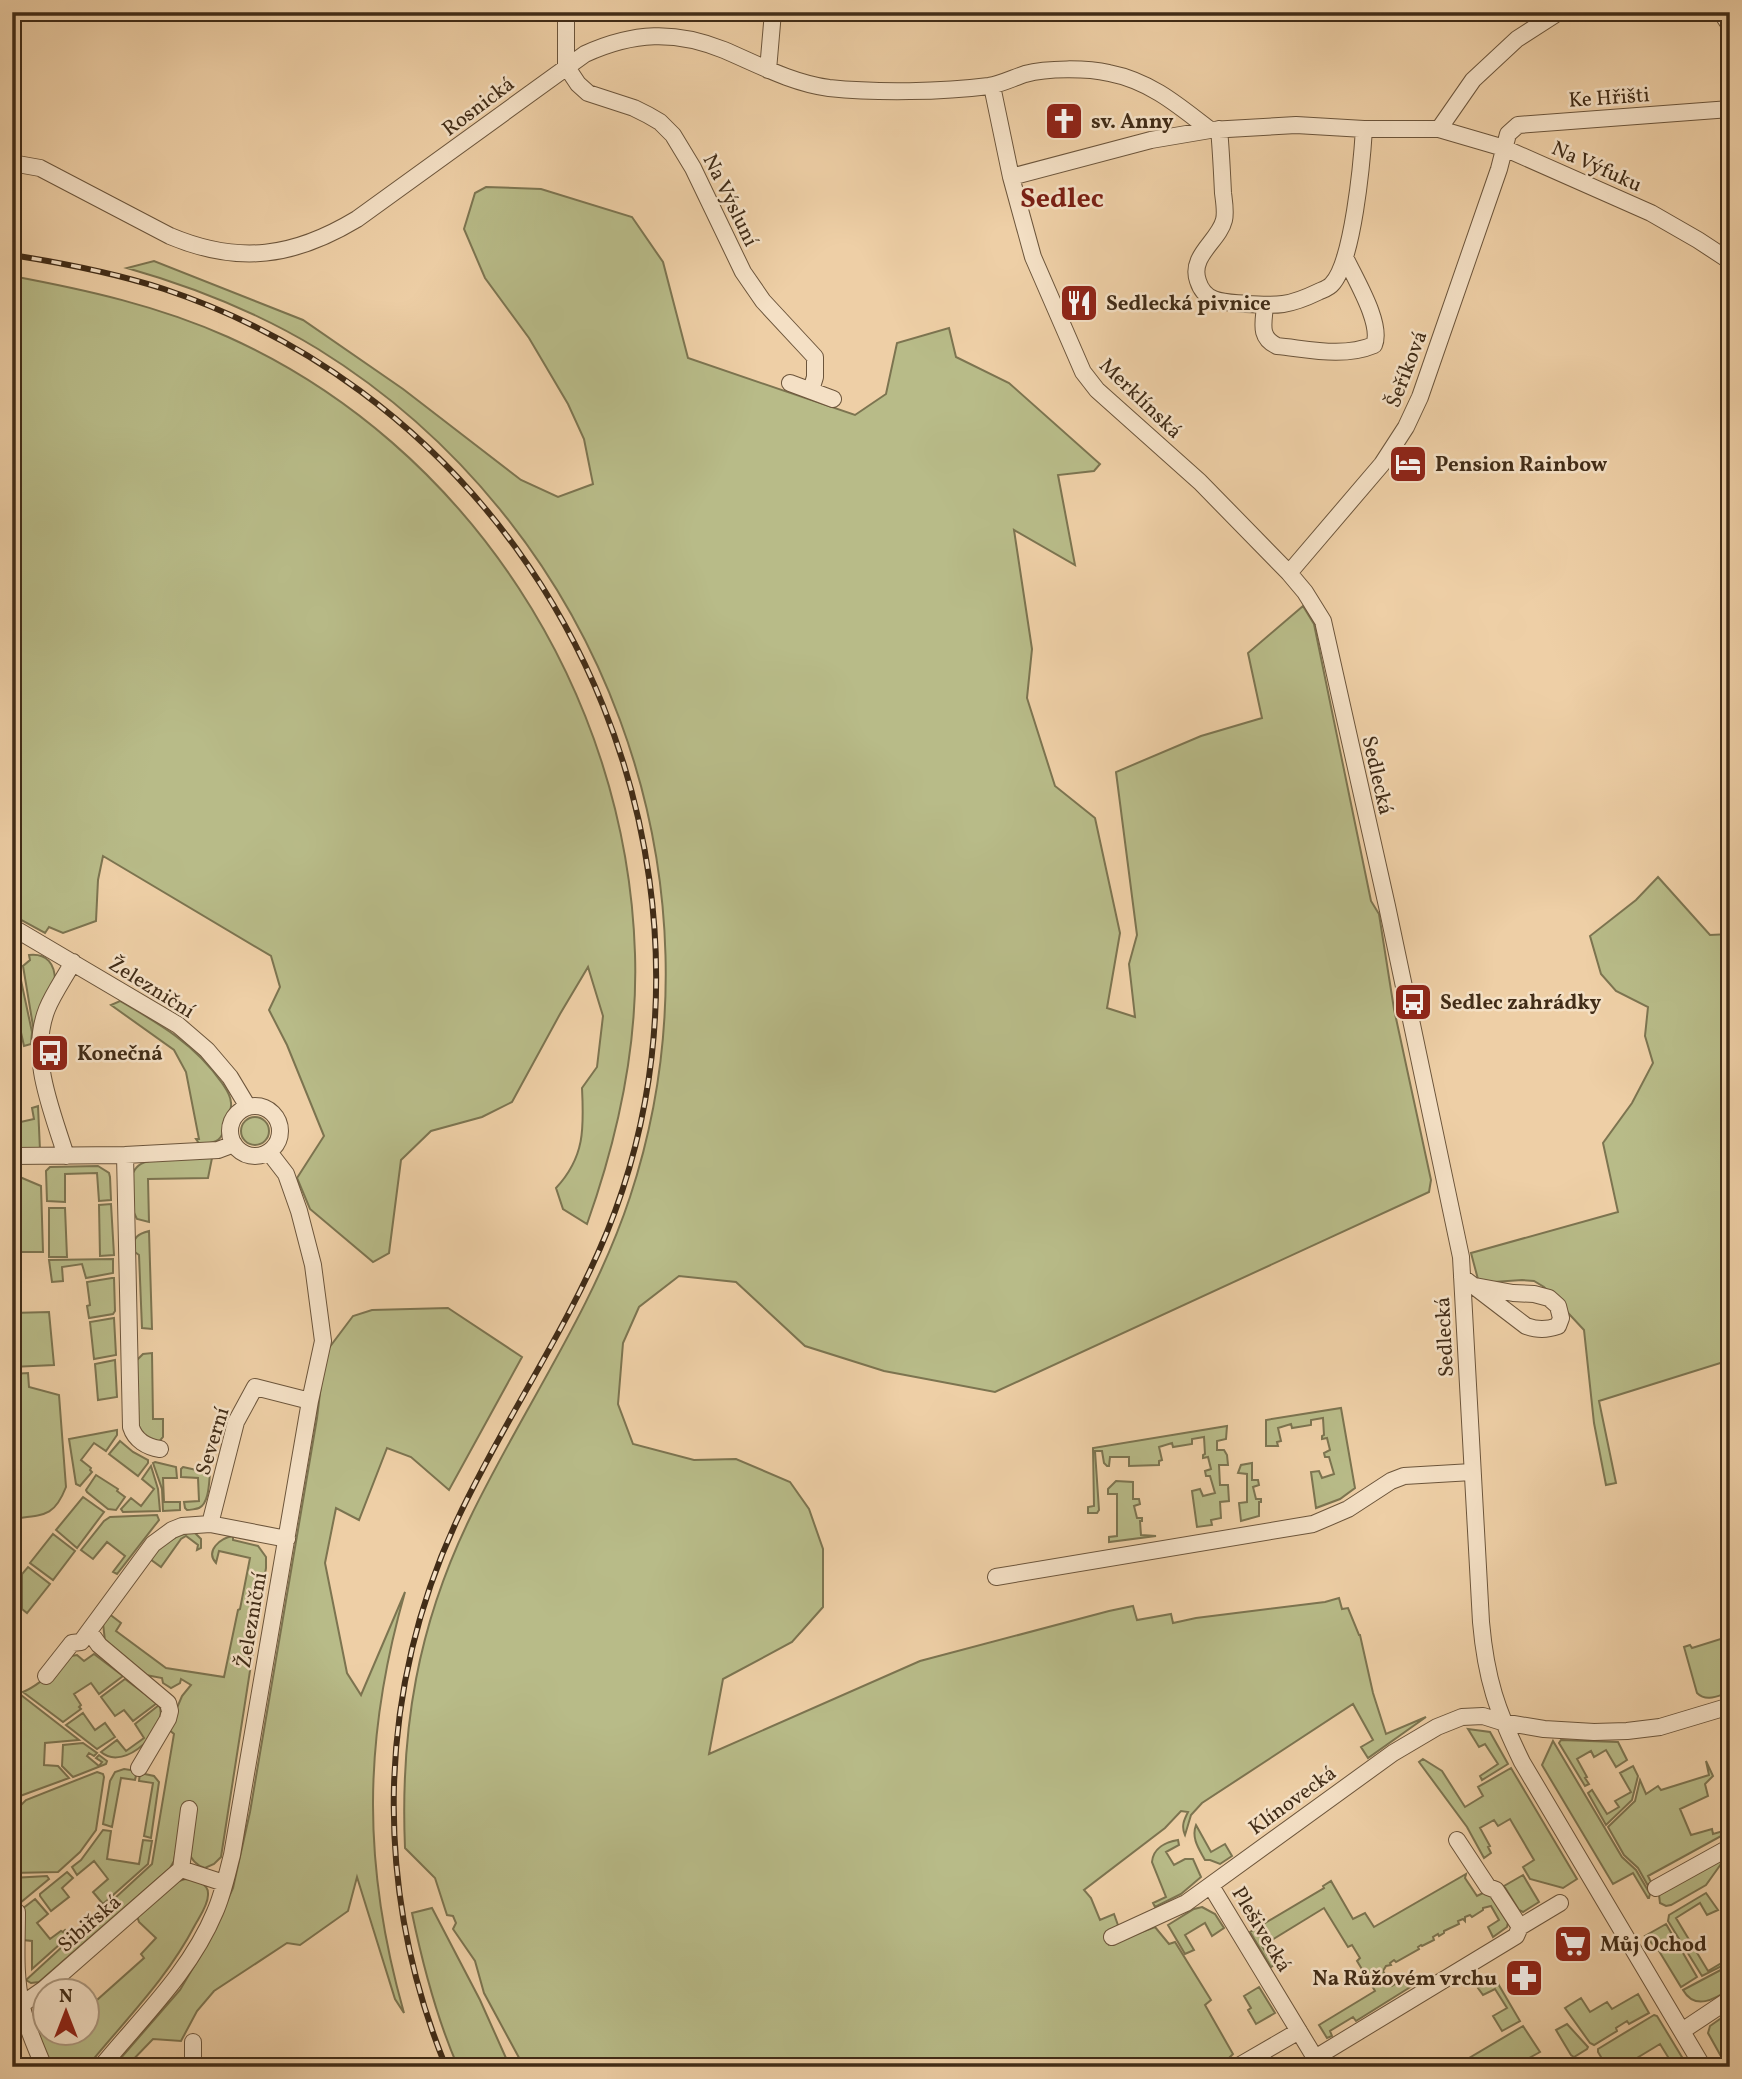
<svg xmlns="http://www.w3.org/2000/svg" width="1742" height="2079" font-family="Vollkorn,serif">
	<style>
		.green { fill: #b8bb88; stroke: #7c7450; stroke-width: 2 }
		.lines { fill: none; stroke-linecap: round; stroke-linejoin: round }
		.minor-casing { stroke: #6c553b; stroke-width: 18 }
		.minor { stroke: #f4e0c5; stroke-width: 16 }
		.rail-casing { stroke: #412c17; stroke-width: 6 }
		.rail { stroke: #f4e0c5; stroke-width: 3.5; stroke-dasharray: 10; stroke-linecap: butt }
		.labels { text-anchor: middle; stroke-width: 5; stroke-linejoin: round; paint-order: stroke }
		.street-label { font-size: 21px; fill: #412c17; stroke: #f4e0c5 }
		.poi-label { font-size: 21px; font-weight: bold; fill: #412c17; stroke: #f4e0c5; text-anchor: start }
		.district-label { font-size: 28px; font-weight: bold; fill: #7a1f14; stroke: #f4e0c5 }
	</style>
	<rect width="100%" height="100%" fill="#eecfa6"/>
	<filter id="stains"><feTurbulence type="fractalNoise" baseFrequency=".00286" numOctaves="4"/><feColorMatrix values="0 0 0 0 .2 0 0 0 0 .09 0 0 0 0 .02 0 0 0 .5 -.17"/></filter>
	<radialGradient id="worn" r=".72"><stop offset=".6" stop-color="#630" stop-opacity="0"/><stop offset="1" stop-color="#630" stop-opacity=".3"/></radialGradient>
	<path class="green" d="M486,187L541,189L632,217L663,262L688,358L855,415L886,394L897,343L949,328L956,357L1009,383L1100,464L1094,471L1058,475L1075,565L1014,530L1032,649L1027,698L1055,786L1095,818L1120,933L1107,1008L1135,1017L1129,964L1137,935L1116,772L1201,736L1262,718L1248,653L1303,606L1314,624L1371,901L1379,914L1394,1009L1431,1180L1429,1192L995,1392L884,1371L805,1346L736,1282L679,1276L639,1307L623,1343L618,1404L633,1444L694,1460L736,1459L790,1482L809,1509L823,1549V1607L792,1642L723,1679L709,1754L920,1661L1109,1611L1133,1606L1137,1620L1171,1614L1173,1623L1196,1618L1325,1602L1339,1598L1342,1609L1348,1608L1359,1635H1360L1373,1693L1386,1734L1426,1717L1368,1758L1361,1747L1373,1740L1353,1704L1202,1803L1191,1815L1185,1835C1181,1826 1184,1820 1188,1812L1181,1811L1165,1828L1084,1890L1091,1898L1100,1920L1114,1914L1119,1928L1110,1944L1155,1927L1169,1944L1175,1942L1211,2000L1205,2005L1233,2054L1230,2057L1234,2064L1230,2067H524L484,1993L475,1961L453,1929L456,1923L453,1916L447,1915L435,1878L405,1848C400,1729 418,1625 470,1518C522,1410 592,1312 630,1197C735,879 602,525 318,349C259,313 194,287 127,268L154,261L303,320L403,389L521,480L558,497L593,484L584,439L568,404L529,338L485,278L464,229L475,193Z
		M12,276C87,290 159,306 228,337C468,445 627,692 635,954C638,1047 618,1137 587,1224L563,1209L556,1188C585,1157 584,1128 582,1088L597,1067L603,1016L588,967L560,1014L512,1102L482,1117L431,1131L401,1160L389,1253L373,1262L310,1209L297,1178L324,1136L287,1045L269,1010L280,987L271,956L103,856L98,880L96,921L63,933L49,927L45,933L12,915V712L15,683L12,678Z
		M1658,877L1710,935L1730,934V1360L1599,1401L1616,1483L1606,1485L1594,1423L1584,1330L1544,1287L1534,1281L1522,1280L1479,1283L1471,1253L1618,1212L1603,1143L1632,1103L1653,1063L1645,1036L1648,1007L1616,991L1601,974L1590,936L1636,900Z
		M29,955C47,953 55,964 55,981L34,1032L23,966L30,960Z
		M13,971H19L32,1032L31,1044L24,1046L12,992Z
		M120,1001C160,1024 196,1045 222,1083C226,1089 231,1095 231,1103C232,1110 227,1117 226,1124C221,1142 218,1142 200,1145L196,1139H199L186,1072L174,1050L111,1005Z
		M38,1106L40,1150H12V1128L17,1127L16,1123L34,1119L32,1108Z
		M241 1131a14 14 0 1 1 28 0a14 14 0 1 1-28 0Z
		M212,1158L208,1178L148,1179L149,1222L137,1219C132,1211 132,1203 132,1193C131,1184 130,1174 137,1167C147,1155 196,1158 212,1158Z
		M98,1166L109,1173L110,1177L111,1200L99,1201L97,1173L65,1174V1202L47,1201L46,1171L50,1167Z
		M15,1175L41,1186L43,1252H12V1176Z
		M111,1204L114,1255L100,1256L99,1205Z
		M49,1208H65L67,1257H49Z
		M149,1231L152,1329L142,1328L139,1255L132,1250C134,1237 137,1234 149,1231Z
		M113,1259V1273L86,1278L82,1264L62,1267L63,1281L52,1282L49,1260Z
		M112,1278H114L115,1311L113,1314L89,1318L87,1306L90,1305L87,1282Z
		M448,1308L522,1357L449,1490L411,1457L387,1448L359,1520L336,1508L325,1563L347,1673L361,1695L405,1592C363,1739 362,1865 404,2013L395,1999L357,1877L348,1911L300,1945L287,1943L214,1991L197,2011L181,2041L153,2039L126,2067H113L180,1990L210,1939L233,1888L250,1812L317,1418L324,1360L329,1348L353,1316L372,1310Z
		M49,1312L54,1365L12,1367V1313Z
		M114,1318L116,1355L94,1359L90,1322Z
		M152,1353L153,1419H163V1437L158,1443L138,1432L134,1363L143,1354Z
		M115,1360L117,1397L98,1400L95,1364Z
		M28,1373L29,1387L59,1395L66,1487C55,1515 46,1515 19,1518L15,1414H12V1374Z
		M1341,1408L1355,1488L1340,1499L1316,1508L1311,1472L1319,1471L1322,1478L1334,1474L1329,1457H1325L1324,1453L1330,1450L1327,1438L1322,1439V1436L1324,1435L1323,1418L1311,1420V1425L1292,1428L1291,1424L1278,1428L1281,1441L1277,1442L1278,1446H1266V1420Z
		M1227,1426L1226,1439L1217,1441V1450H1224L1227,1455L1228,1465H1219L1220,1485H1228L1229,1501L1220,1502L1221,1518L1211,1520L1212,1525L1197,1527L1192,1491L1200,1489L1203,1496L1215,1493L1210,1476H1206L1205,1471L1211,1469L1208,1457L1203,1458V1455L1205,1454L1204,1437L1192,1439V1444L1173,1447L1172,1443L1159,1447L1162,1460L1159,1461V1465L1129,1466V1457H1110L1109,1466H1107L1104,1463L1102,1451H1095L1099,1510L1097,1513H1088V1507L1094,1506L1093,1448Z
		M117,1430V1435L106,1451L94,1443L81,1460L91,1468L90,1470L92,1472L80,1486L76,1484L69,1439Z
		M120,1441L133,1452L148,1460V1463L138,1476L109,1454Z
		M155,1462L176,1467L177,1478H163L164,1502H180V1510L163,1511L162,1489L153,1463Z
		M1252,1463V1480H1258L1259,1485L1253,1487L1256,1499H1261V1502H1259V1516L1241,1521L1239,1503L1247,1502V1474L1238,1473L1241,1465Z
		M151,1466L158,1489L160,1511L123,1512L121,1509L131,1498L141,1506L154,1489L142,1479Z
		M183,1467L210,1473C209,1483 209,1503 199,1508C197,1509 189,1510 187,1510L185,1508L184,1502L199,1501L198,1478L181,1477V1469Z
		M96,1475L118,1489L117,1491L125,1497L116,1510L108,1509L87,1492L86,1490Z
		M1116,1481L1133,1482V1499H1139L1140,1504L1134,1506L1137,1518H1142V1521H1140L1141,1535L1156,1536L1109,1542V1537L1117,1536V1494H1108V1489Z
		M83,1497L104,1512L77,1548L56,1530Z
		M157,1515L159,1520L117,1574L113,1572L125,1556L107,1542L93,1559L81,1550L104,1521L110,1517Z
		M194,1532L201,1539V1548L197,1550L198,1545L186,1536L181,1539L161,1567L150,1559C162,1544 176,1534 194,1532Z
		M53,1534L75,1551L53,1580L30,1563Z
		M233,1536V1540L258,1546L266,1557V1568L221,1857L214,1864L205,1868C181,1861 186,1828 184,1807L174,1861L170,1868L39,1982L31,1983L26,1980L152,1864L174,1734L168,1729L182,1696L191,1685L181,1679L180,1683L171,1688L163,1683L162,1678L146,1675L105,1641L103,1623L108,1613L121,1623L116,1631L166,1668L224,1677L238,1610L240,1609L250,1558L219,1551L216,1563C205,1551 220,1538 233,1536Z
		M28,1567L50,1584L27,1613L22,1609V1574Z
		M1730,1636V1692C1719,1695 1707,1703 1697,1693L1684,1647L1690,1645L1692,1648Z
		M94,1654L123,1676L99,1694L91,1683L74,1694L81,1705L79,1707L81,1709L63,1722L23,1692C40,1685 56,1668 71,1656L77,1655L84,1661Z
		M125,1679L157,1703L133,1721L124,1710L115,1716L101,1697Z
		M21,1695L79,1740L45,1743L44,1765L58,1766L69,1778L20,1796L18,1794L19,1696Z
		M159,1705C170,1727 125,1773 101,1752L117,1740L126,1751L144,1738L135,1724Z
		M83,1713L95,1730L105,1723L115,1737L97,1749L66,1725Z
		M1468,1729L1490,1732L1508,1764L1482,1780L1480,1776L1498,1764L1485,1744L1479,1747Z
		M1561,1740L1618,1742L1627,1760L1616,1767L1606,1750L1594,1757L1591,1751L1577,1759L1587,1777L1585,1778L1589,1784L1585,1786L1559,1743Z
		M1553,1741L1622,1857L1636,1870L1650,1894L1649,1898H1648L1633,1873L1613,1884L1542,1765Z
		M83,1743L97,1753L94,1756L89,1753L87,1756L99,1766L102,1762L96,1758L99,1755L107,1761L106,1764L73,1777L62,1766L63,1745Z
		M1423,1759L1442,1771L1465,1807L1483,1796L1478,1787L1511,1768L1577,1879L1563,1888L1530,1879L1523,1867L1534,1860L1510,1819L1498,1826L1494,1820L1480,1828L1490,1846L1488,1847L1491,1853L1484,1858L1467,1827L1419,1762Z
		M1706,1761L1713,1776L1705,1784L1708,1796L1680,1809L1691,1835L1712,1829L1713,1834L1730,1829V1838L1724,1839L1721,1836L1648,1876L1655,1890L1651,1891L1638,1868L1624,1855L1608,1827L1635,1801L1640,1780L1646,1794L1658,1786L1661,1790L1709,1775Z
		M1633,1766L1638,1776L1632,1800L1606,1825L1588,1793L1592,1790L1607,1814L1619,1807L1615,1801L1631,1792L1620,1773Z
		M124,1769L137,1771L135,1780L121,1778L112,1827L103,1824L110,1781L115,1772Z
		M97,1772L103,1774L104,1777L96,1830L80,1852L58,1872L12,1873V1814L26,1800Z
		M140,1773L154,1776L159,1782L151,1838L144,1836L153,1783L139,1781Z
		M1196,1825L1211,1852L1225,1844L1232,1856L1220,1864L1210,1860H1205C1199,1849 1191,1838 1196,1825Z
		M103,1830L111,1831L107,1859L139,1864L143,1840L152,1841L148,1864L103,1904L93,1892L108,1879L94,1861L77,1875L72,1867L81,1860Z
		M1178,1840L1179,1845L1166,1852L1174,1865L1185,1859H1193L1201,1877L1181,1894L1155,1907L1153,1903L1166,1897L1152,1862C1153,1848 1166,1842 1178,1840Z
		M1726,1857L1706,1885L1671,1905L1666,1906L1660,1903L1659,1895Z
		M67,1872L73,1878L62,1888L69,1897L51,1911L40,1896V1894Z
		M1466,1874L1465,1878L1477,1896L1487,1891L1509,1918L1507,1927L1493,1937L1488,1927L1499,1920L1491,1906L1483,1908V1910L1472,1917L1470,1915L1465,1917V1921L1463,1919L1458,1921L1459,1924L1444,1931V1933L1439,1936L1438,1934L1433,1937L1434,1940L1422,1946L1421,1945L1418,1947L1419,1949L1396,1962L1394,1960L1390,1963L1391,1965L1386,1966L1383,1971L1392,1986L1407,1977L1412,1986L1356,2021L1353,2017L1330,2031L1332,2036L1327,2038L1319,2025L1375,1991L1357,1961L1360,1958L1352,1945L1348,1947L1324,1908L1262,1946L1274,1965L1271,1967L1250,1932L1324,1888L1323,1886L1331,1881L1353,1919L1365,1913L1374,1927Z
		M1523,1875L1539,1902L1523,1912L1519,1910L1504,1886Z
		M47,1876L49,1879L20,1903L12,1904V1878Z
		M185,1879C195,1880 209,1882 208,1895C208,1905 200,1916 195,1925C167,1979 125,2020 87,2067H37L33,2015L37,2002L45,1996L46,2034H88V2008L144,1958L141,1954L156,1938L139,1922L137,1916L173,1883Z
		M1706,1893L1718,1910L1707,1915L1700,1903L1676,1918L1708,1971L1730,1958V1962L1702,1976L1668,1921L1669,1915Z
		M35,1899L48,1914L37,1923L50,1939L61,1931L63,1932L65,1930L69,1936L32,1969V1941L23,1940L22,1909Z
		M1202,1907L1215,1914L1224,1928L1212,1936L1205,1923L1185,1935L1194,1950L1185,1954L1168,1925L1194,1909Z
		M432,1908L480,2000L510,2067H458C436,2017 423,1966 412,1913Z
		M1666,1924L1697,1977L1681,1987L1659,1951L1645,1936Z
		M1730,1965V1989C1715,1999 1695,2011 1683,1990Z
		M1490,1981L1497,1982L1520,2021L1502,2031L1493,2016L1507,2008L1495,1989L1483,1995L1478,1988Z
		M1259,1987L1275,2013L1256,2024L1248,2010L1251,2008L1244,1996Z
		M1638,1994L1649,2013L1629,2024L1627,2021L1616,2028L1617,2031L1594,2045L1590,2043L1565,2008L1581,1998L1590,2012L1607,2002L1612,2009Z
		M1730,2012V2067H1727L1708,2033L1710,2026Z
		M1654,2015L1657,2016L1688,2067H1672L1673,2065L1660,2044L1622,2067H1607L1598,2052V2049Z
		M1567,2024L1588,2047L1587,2049L1574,2057L1571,2055L1556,2030Z
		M1523,2026L1540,2052L1513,2067H1454Z"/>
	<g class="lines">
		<defs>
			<path id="minor" d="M566,12V66L578,84L588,93L634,108L648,115L660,122L673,135L693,168L743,272L763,301L815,357V377L811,390
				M1721,12L1730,26
				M768,70L773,12
				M992,86L1011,177L1033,257L1083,372L1097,390L1200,482L1289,573L1305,592L1323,621L1387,906L1461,1257L1481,1622C1486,1679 1497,1711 1522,1762L1703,2067
				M1219,129C1221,150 1222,172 1223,193C1224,201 1226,212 1224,220C1219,241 1189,256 1198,281C1205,304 1226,302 1246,304C1278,306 1289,306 1318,292C1322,290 1329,288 1332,284C1353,262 1362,161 1364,129
				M1439,129L1473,80L1517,39L1559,12
				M12,163L40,168L170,236C239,265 294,257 357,219L585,54C633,32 675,30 724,50C759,65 792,83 829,88C877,93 942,92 989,86C1001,84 1013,78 1025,74C1047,68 1087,68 1109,73C1150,81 1178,105 1210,130L1296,125L1364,129H1439L1504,148L1651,213L1698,240L1730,261
				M1011,177L1151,140L1210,130
				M1265,305C1264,322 1258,337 1277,346C1308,349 1343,358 1374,345C1383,324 1355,279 1345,257
				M790,383L833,399
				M1289,573L1382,464L1406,427L1420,397L1499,169L1508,134L1518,125L1730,109
				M12,927L178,1025L207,1050L230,1077L248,1107
				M230 1131a25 25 0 1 1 50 0a25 25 0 1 1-50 0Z
				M125,1155L131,1427C135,1440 147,1447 160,1449
				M12,1156L125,1155L218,1150L234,1144
				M66,1156C52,1110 28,1057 47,1009C53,994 65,977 73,962
				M1462,1277L1526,1326C1538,1330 1546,1330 1558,1326L1561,1318L1558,1306L1549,1298L1534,1294L1513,1293L1475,1286
				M210,1524L236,1422L255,1387L310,1401
				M996,1577L1313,1524L1348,1509L1391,1481L1404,1476L1472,1472
				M46,1676L72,1643L81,1642L89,1631
				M139,1768L168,1719L170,1711L168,1703L99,1645L89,1631L153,1544L172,1530L182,1526L210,1524L287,1539
				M181,1869L189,1809
				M1211,1886L1320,2066
				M1656,1888L1730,1847
				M17,1912C17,1943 14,1976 22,2007C26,2025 34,2043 41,2060
				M1520,1927L1560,1903
				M1112,1937L1186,1903L1393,1753L1437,1727L1462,1717L1483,1716L1502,1722L1544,1729L1594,1732L1627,1731L1660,1727L1730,1706
				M21,2005L44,1989L181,1869L224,1883
				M1682,2031L1730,1999
				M1315,2058L1516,1936L1520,1927L1496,1890L1488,1887L1457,1840
				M101,2067C142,2017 190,1972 215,1912C223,1894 227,1874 232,1855L310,1401L323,1341L313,1265L299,1211L286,1174L269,1152
				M193,2067V2042
				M1237,2067L1299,2031"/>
		</defs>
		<use href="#minor" class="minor-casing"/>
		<use href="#minor" class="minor"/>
		<defs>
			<path id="rail" d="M12,255C63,263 115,273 164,289C305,336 428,427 516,548C658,744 699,1006 607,1232C566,1332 504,1420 458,1518C376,1693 373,1888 446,2067"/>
		</defs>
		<use href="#rail" class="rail-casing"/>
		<use href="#rail" class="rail"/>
	</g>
	<defs>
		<symbol id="church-square" viewBox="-11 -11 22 22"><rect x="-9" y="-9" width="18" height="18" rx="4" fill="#8f2418" stroke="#f4e0c5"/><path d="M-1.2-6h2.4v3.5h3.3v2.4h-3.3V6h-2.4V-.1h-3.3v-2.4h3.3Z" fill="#fff"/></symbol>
		<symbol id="restaurant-square" viewBox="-11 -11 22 22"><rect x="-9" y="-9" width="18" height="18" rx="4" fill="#8f2418" stroke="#f4e0c5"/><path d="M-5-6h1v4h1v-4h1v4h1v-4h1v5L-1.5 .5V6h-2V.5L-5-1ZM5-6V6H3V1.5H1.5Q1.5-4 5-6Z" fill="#fff"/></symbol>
		<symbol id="hotel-square" viewBox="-11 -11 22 22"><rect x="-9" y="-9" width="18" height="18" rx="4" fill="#8f2418" stroke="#f4e0c5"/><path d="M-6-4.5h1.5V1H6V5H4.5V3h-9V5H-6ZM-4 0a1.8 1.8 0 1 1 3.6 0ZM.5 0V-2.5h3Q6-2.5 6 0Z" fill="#fff"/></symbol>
		<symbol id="bus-square" viewBox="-11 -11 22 22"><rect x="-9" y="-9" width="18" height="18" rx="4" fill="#8f2418" stroke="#f4e0c5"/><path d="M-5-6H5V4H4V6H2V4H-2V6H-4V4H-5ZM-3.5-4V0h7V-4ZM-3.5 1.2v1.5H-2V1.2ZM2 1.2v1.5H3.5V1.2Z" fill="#fff"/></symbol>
		<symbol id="supermarket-square" viewBox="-11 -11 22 22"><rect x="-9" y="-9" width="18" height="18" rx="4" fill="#8f2418" stroke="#f4e0c5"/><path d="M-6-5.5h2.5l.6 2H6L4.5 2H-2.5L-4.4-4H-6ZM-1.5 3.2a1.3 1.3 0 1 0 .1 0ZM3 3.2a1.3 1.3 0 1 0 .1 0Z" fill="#fff"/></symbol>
		<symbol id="pharmacy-square" viewBox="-11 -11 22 22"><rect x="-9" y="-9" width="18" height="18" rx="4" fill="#8f2418" stroke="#f4e0c5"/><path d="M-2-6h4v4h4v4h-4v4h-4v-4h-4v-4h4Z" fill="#fff"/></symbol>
	</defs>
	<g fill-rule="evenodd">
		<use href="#church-square" x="1042" y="99" width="44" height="44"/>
		<use href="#restaurant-square" x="1057" y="281" width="44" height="44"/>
		<use href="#hotel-square" x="1386" y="442" width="44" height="44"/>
		<use href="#bus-square" x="1391" y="980" width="44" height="44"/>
		<use href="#bus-square" x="28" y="1031" width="44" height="44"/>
		<use href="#supermarket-square" x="1551" y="1922" width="44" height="44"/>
		<use href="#pharmacy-square" x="1502" y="1956" width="44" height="44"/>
	</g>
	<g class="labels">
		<g class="street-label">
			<text transform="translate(1609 97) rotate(-4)" y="7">Ke Hřišti</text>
			<text transform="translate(478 106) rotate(-37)" y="7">Rosnická</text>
			<text transform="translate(1597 166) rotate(24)" y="7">Na Výfuku</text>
			<text transform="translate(731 200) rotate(64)" y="7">Na Výsluní</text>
			<text transform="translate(1406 369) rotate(-69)" y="7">Šeříková</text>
			<text transform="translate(1141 398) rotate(44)" y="7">Merklínská</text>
			<text transform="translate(1378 775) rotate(77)" y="7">Sedlecká</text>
			<text transform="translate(152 987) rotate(32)" y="7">Železniční</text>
			<text transform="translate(1444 1337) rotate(-93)" y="7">Sedlecká</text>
			<text transform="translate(212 1441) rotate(-73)" y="7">Severní</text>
			<text transform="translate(251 1620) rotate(-80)" y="7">Železniční</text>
			<text transform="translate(1292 1800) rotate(-36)" y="7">Klínovecká</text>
			<text transform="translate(89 1923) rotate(-41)" y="7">Sibiřská</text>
			<text transform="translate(1262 1929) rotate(59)" y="7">Plešivecká</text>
		</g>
		<g class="poi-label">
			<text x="1091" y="128">sv. Anny</text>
			<text x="1106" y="310">Sedlecká pivnice</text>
			<text x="1435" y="471">Pension Rainbow</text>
			<text x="1440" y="1009">Sedlec zahrádky</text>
			<text x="77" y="1060">Konečná</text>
			<text x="1600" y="1951">Můj Ochod</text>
			<text x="1497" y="1985" text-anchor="end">Na Růžovém vrchu</text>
		</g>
		<g class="district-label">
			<text x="1062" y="207">Sedlec</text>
		</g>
	</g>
	<rect width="1742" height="2079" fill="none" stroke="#eecfa6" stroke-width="42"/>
	<rect x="14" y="14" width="1714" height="2051" fill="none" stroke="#412c17" stroke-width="3.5"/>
	<rect x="21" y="21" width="1700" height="2037" fill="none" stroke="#412c17" stroke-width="2"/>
	<g transform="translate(66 2012)"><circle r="33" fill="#f4e0c5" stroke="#ac987f" stroke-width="2"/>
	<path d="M0-5L12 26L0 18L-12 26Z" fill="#8f2418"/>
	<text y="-10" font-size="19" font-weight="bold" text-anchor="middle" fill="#412c17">N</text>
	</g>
	<rect width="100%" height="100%" filter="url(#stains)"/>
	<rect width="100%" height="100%" fill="url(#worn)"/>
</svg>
